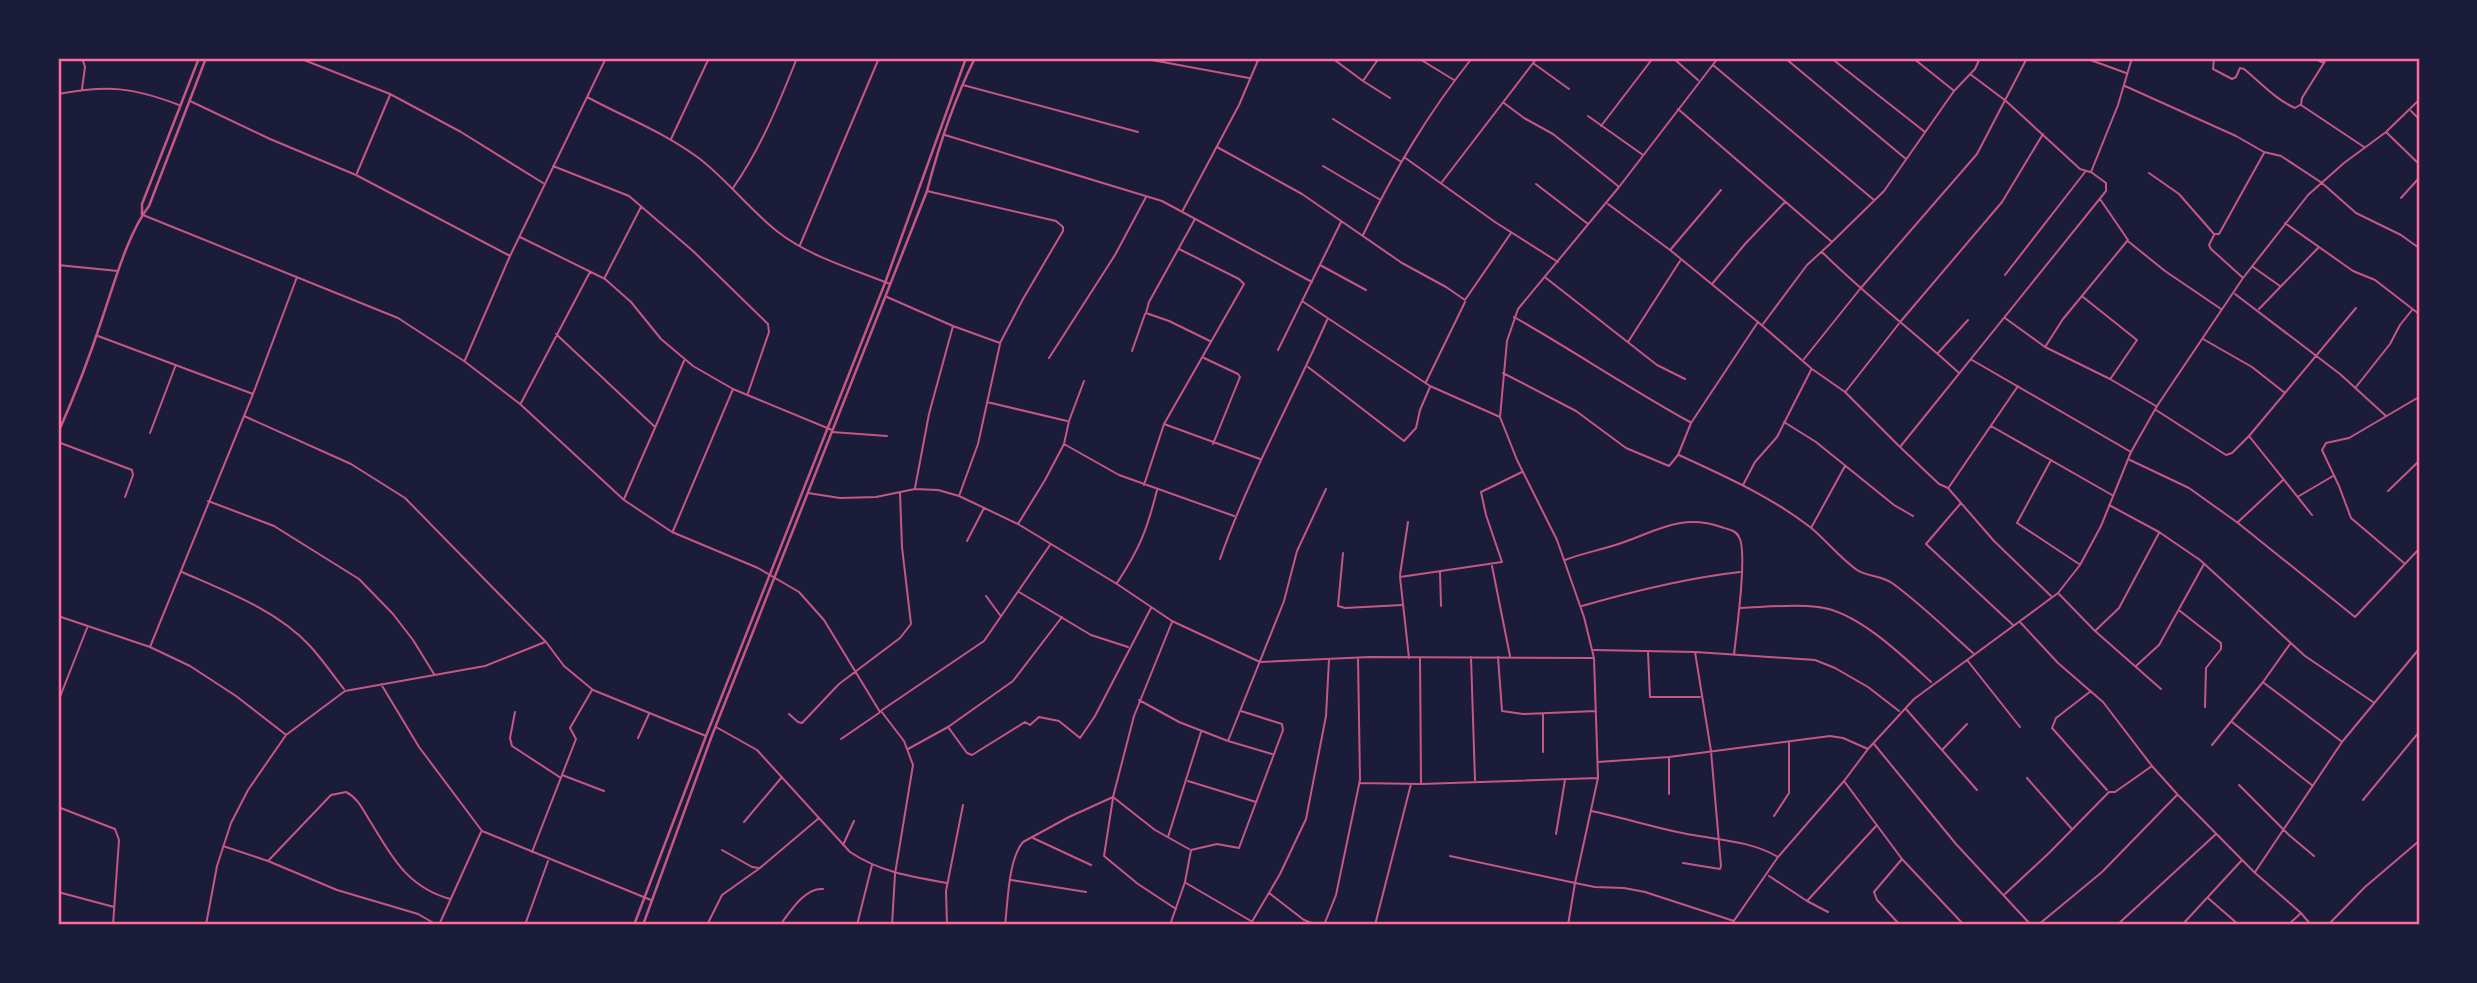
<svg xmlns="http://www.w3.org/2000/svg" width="2477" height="983" font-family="'Space Grotesk',sans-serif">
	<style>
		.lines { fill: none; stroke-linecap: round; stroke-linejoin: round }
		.minor { stroke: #c65784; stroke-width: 2 }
		.tertiary { stroke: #c65784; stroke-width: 2.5 }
		.neatline { fill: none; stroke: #ff6b9d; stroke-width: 2.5 }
	</style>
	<rect width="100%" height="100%" fill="#1b1b3a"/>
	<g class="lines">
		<path class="minor" d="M299,58L390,94L461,132L543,183
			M514,58H523
			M1141,58L1249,78
			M1332,58L1363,81L1379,58
			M1418,58L1454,80
			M1673,58L1698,80
			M1718,58L1619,187L1518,309L1507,341L1500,417L1517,460L1557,540L1584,617L1594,658L1598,778L1575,883L1595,887L1624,888L1645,892L1734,921
			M1785,58L1906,159
			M1831,58L1925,132
			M1913,58L1953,90
			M2085,58L2126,73
			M2214,58L2213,69L2232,79L2236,77L2240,68L2244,69C2261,83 2275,99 2295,108L2300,105
			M2313,58L2324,63
			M2327,58L2302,98L2301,105L2364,147
			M1533,63L1569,89
			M1713,65L1874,200
			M1970,74L2006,101L2080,169L2090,172
			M1363,81L1390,98
			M963,85L1138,132
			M2125,86L2236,136L2264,152L2281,156L2322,183L2356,213L2401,235L2419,248
			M82,89L85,67L82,58
			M58,94C108,85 132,87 179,105
			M587,97C624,117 666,133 700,159C728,181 750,210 778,232C810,257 853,269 890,284
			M190,101L270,139L356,175L510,256
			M1504,103L1524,118L1553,134L1618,186
			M1678,109L1832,242L1884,191L1954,91L1975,69L1980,58
			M2411,111L2419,119
			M1588,116L1643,155
			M1333,119L1400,161
			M1601,126L1653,58
			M2387,133L2419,164
			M945,135L1162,201L1312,282
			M671,139L709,58
			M1217,147L1302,194L1402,263L1446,287L1465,300L1511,233
			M1404,157L1495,222L1558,262
			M553,166L629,196L693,251L768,324L769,332L748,393
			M1323,166L1379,199
			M357,173L390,95
			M2149,173L2179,194L2214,234H2219L2264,153
			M1442,182L1537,58
			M1536,184L1588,224
			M733,188C761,148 779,103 797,58
			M2401,198L2419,178
			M1608,204L1670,250L1758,322L1812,369L1845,392L1899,446
			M1183,210L1239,105L1259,58
			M143,215L398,318L464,361L520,404L624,500L672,532L758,568L799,592L824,620L880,712L881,711L904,741L913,765L895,874L892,925
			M1195,219L1149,302L1146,313L1169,321L1210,341
			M2285,223L2353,271L2375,280L2419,314
			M1363,235C1395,169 1427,115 1472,58
			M2214,235L2209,245L2211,249L2242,277
			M520,237L605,279L631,302L661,339L693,366L733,389L832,430
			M2129,242L2165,271L2221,309
			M800,245L879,58
			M1671,249L1721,190
			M1822,252C1865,295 1913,331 1958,372
			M58,265L118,271
			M1320,265L1366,290
			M2253,267L2280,286
			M2005,275L2085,172
			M605,277L641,207
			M1546,278L1657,365L1685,379
			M1712,284L1745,244L1785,202
			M2235,294L2340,374L2386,416
			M887,297L953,326L1000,343L1023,299L1063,231V227L1056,221L927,191
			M2083,297L2137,340L2111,378
			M1302,301L1430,386L1500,417
			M2259,309L2318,248
			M1514,317C1574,351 1630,389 1690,422
			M2005,318L2045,347L2110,379L2156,406
			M1763,324L1807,265L1831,243
			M556,334L654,426
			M98,336L253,394
			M2203,339L2252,367L2285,393
			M1628,342L1680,261
			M2045,347L2063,319L2128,240L2100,199
			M1278,350L1341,222
			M1132,351L1145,314
			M1938,353L1968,320
			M1049,358L1115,255L1146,197
			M1204,358L1238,374L1240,377L1213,444
			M1804,359L1860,289L1977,154L2027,58
			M465,360L510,256L606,58
			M1972,360L2131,452
			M1308,367L1404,441L1416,428L1420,410L1430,387
			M1503,373L1576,411L1626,448L1669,466L1678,455L1691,423L1758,322
			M1426,382L1465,302
			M2356,387L2390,344L2400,325L2412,310
			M1846,391L1901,321L2002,202L2043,134
			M987,402L1067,421
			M521,403L590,272
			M2156,410L2226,455L2232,453L2249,436
			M244,416L351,464L405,498L546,642L564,666L593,690L706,736
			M1784,422L1816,442L1894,505L1913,516
			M1164,424L1260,459
			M1991,426L2112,495
			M832,432L887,436
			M150,433L175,367
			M58,442L132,470L133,475L125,497
			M1064,444L1119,475L1234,516
			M1679,455C1724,476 1770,496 1810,527C1826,540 1840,558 1857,570C1868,577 1881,575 1892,583C1921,604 1946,629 1973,653
			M2051,460L2017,523L2079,564
			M2130,460L2189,488L2238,523L2355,617L2419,549
			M1144,485L1164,424L1244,284L1239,279L1179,249
			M1743,485L1755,462L1777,437L1811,370
			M1949,487L2018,386
			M915,488L929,414L953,326
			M2388,491L2419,461
			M808,493L840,498L876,497L915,489L938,490L959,496L1018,524L1117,584L1172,621L1260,662L1370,657L1593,658
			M959,496L978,444L1000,344
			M2299,496L2333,476
			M624,499L684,361
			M208,501L274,526L359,579L393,614L413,640L434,674
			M1961,503L1926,544L2013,625
			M2109,505L2159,532L2200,560L2305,656L2373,702
			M2312,515L2249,436L2356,308
			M2238,522L2283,480
			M1018,524L1045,480L1064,444L1069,421L1084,381
			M1811,528L1845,466
			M673,531L733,389
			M967,541L984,508
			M1343,553L1338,606L1345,608L1402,605
			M1220,559C1249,476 1292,400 1327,320
			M1565,560C1580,554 1596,551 1612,546C1651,535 1678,512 1721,527C1727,529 1736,530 1739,537C1748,551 1736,635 1734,655
			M2404,563L2351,518L2339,486L2322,450L2326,443L2349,438L2419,397
			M1492,566L1510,656
			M182,572C225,591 277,610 310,646C322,659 333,675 344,689
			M1440,572L1441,606
			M1400,575L1408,522
			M1117,583C1140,548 1147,530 1157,490
			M1019,592L1091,635L1128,647
			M2059,594L2095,631L2161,689
			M986,596L1000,615
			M2051,596L1994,541L1948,488L1939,484L1900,447L2106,191V183L2091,172L2118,105L2132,58
			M1582,606C1634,591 1686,578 1740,572
			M1741,608C1766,607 1792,604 1818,607C1857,611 1903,656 1931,682
			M2180,611L2221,643V649L2206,668L2205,707
			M58,616L150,647L253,394L297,277
			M1172,622L1134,716L1113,797L1155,830L1189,849
			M2020,622L2058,663L2103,702L2152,766L2178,795L2254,872L2301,913L2311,925
			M2096,630L2119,608L2159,533
			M150,647L190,666L236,696L285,734
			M1594,650L1695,652L1711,751L1721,866L1720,869L1683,863
			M1648,652L1650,697H1700
			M1696,652L1815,660L1835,668L1868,687L1899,711
			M1471,657L1475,780
			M1498,657L1502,711L1523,714L1596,711
			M1409,658L1400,577L1502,562L1486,515L1481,492L1522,472
			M1420,659L1421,783
			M1967,660L2020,727
			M2136,666L2159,645L2204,564
			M2264,683L2341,741
			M381,684L419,747L482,831L651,900
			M2091,691L2056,718L2052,728L2107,790
			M1139,700L1179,722L1228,741L1272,754
			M58,702L87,628
			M1906,709L1977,790
			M882,710L984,641L1050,545
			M515,712L510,738L512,746L561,778
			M789,714L798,722L802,723L839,684L900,638L911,624L902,547L900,493
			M1543,714V752
			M2232,722L2313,786
			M716,727L757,750L850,852C880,872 912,877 947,883
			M948,727L967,753L972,755L1025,722L1030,725L1039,717L1059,721L1080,738L1095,716L1151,608
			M638,738L649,714
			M841,739L879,713
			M1228,741L1284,601L1297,551L1326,489
			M1874,744L1956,844L2031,925
			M2212,745L2263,682L2290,644
			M908,749L948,727L1013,681L1062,617
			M1942,750L1967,724
			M1669,758V794
			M1598,762L1669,757L1830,736L1843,738L1868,749
			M562,775L604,791
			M2027,778L2071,828
			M1188,781L1256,802
			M1844,781L1902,859L1964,925
			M1359,783L1421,784L1598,778
			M2239,785L2289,835L2314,856
			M1113,798L1104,856L1138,884L1176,909
			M2363,800L2419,732
			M58,807L115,829L119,840L113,925
			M1591,811C1625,818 1659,829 1693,835C1722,840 1753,842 1778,857
			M1774,816L1789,793V743
			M744,822L782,777
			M1556,834L1565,780
			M1168,837L1201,732
			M1033,838L1091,865
			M843,845L854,821
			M223,846L268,861L337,890L418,914L437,925
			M722,850L752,867L759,868
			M532,852L576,739L570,728L592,690
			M1450,856L1575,883L1568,925
			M268,861L331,795L346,792C358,798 363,810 370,821C392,857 407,887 450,899
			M2255,872L2342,742L2419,649
			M1769,876L1807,901L1828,912
			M1011,880L1086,892
			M1186,883L1251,921
			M58,892L114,907
			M1269,893L1304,920L1317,925
			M2005,894L2049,853L2109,792H2115L2152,766
			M2208,898L2239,925
			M1807,901L1877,825
			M206,925L217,866L231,823L248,790L286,735L345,691L485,666L545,642
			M439,925L481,832
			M525,925L548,861
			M707,925L722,895L760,868L819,818
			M780,925C790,912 805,887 823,889
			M857,925L872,865
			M947,925L946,891L963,805
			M1005,925C1008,902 1008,860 1023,842L1069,817L1113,797
			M1170,925L1185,882L1191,850L1217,844L1239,848L1283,730L1282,724L1241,711
			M1250,925L1280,874L1306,819L1326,716L1329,660
			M1324,925L1336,895L1360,780L1358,658
			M1375,925L1411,784
			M1731,925L1778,857L1844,781L1868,749L1914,699L2058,593L2080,565L2101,526L2131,452L2157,406L2243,278L2308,195L2344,163L2386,132L2419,100
			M1900,925L1877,900L1874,892L1902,859
			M2038,925L2102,872L2177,795
			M2117,925L2216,834
			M2182,925L2242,860
			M2288,925L2300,914
			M2328,925L2365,887L2419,841"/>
		<path class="tertiary" d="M142,215V204L199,58
			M58,433C75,395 90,356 103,316C114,284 128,233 149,206L206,58
			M58,440L60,431
			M634,925L706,736L885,283L966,58
			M643,925L711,738L927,191C939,145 954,100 975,58"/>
	</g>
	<rect width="2477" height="983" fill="none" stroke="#1b1b3a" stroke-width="119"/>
	<rect x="60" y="60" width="2358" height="863" class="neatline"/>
</svg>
